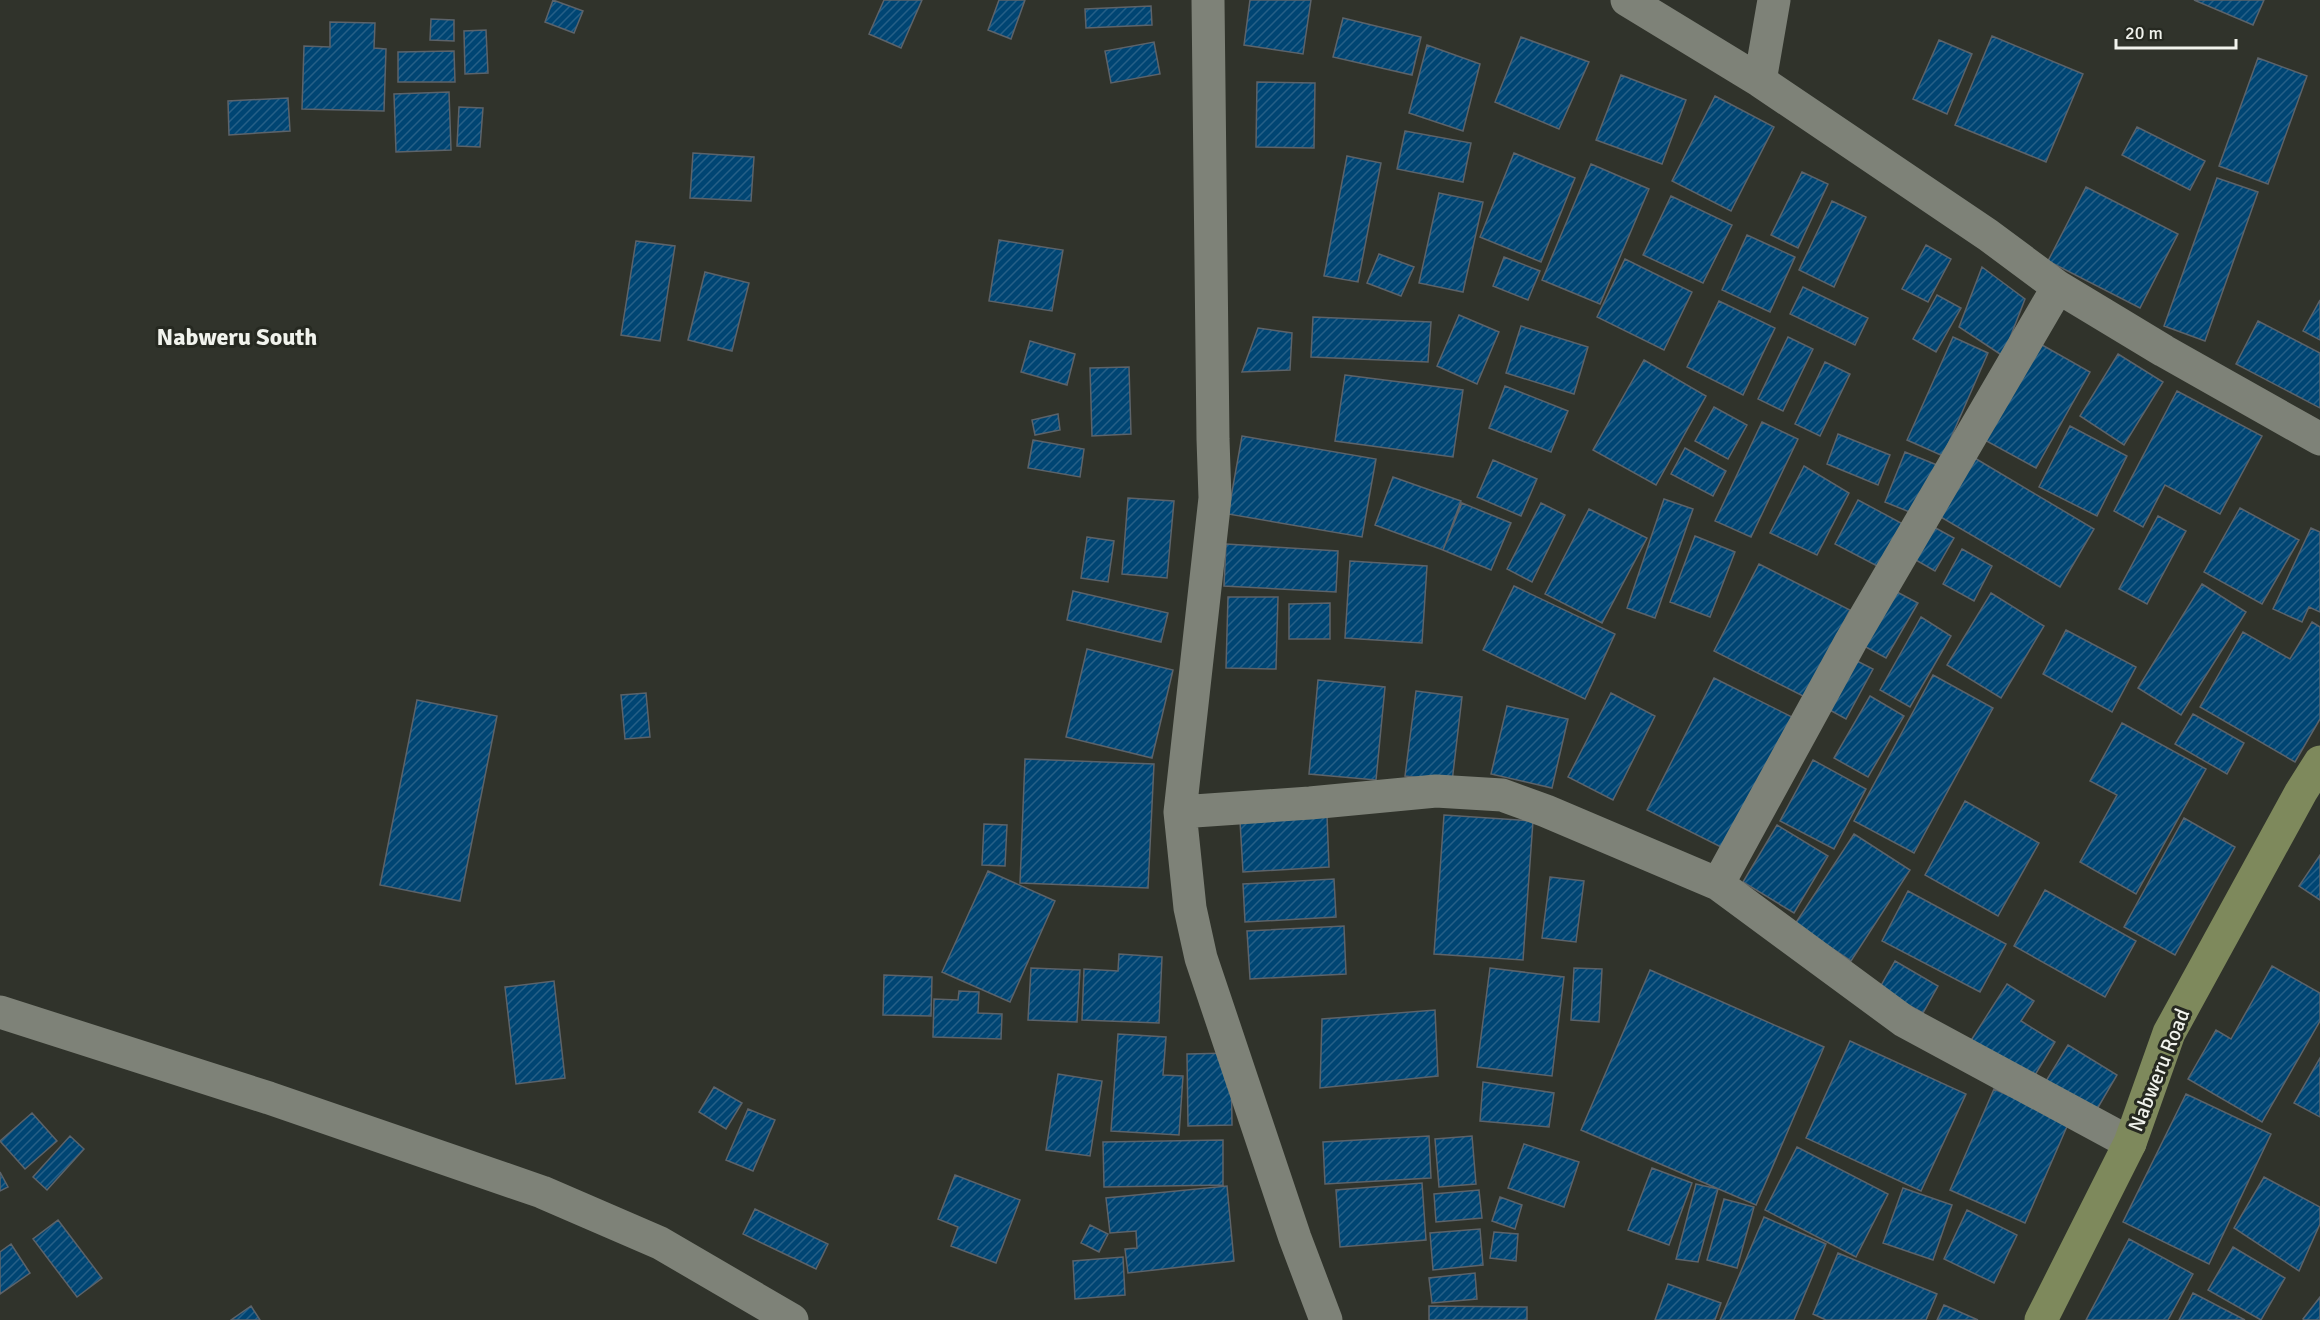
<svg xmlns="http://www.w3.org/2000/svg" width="2320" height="1320" font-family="Signika,sans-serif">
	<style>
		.building { fill: url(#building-hatch); stroke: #5c636a; stroke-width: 1.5 }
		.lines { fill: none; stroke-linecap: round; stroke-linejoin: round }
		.minor { stroke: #7e8278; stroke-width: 33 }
		.secondary { stroke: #7e895c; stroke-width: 33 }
		.labels { text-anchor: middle; stroke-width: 6; stroke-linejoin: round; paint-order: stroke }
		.street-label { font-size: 21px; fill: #f1f3ed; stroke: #262921 }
		.quarter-label { font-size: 24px; font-weight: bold; fill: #f1f3ed; stroke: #262921 }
	</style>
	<defs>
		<pattern id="building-hatch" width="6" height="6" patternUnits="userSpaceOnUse" patternTransform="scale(1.5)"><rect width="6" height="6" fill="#004573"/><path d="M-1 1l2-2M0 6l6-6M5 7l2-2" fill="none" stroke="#266087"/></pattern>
	</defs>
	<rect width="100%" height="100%" fill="#30332b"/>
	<path class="building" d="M553,0L583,11L574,33L545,22Z
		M884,0H922L901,48L869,34Z
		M999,0H1025L1011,39L988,30Z
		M1250,0H1311L1303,54L1244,45Z
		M2194,0H2264L2253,25Z
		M1151,6L1152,25L1086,28L1085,9Z
		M1343,18L1421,37L1412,75L1333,57Z
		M431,19L454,20V41L430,40Z
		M330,22L375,23L374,48L386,49L384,111L302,109L304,46L330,47Z
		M486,30L488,73L465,74L464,31Z
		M1992,36L2083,74L2046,162L1955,125Z
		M1521,37L1589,62L1559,129L1495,102Z
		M1939,40L1972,54L1947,114L1913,99Z
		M1154,42L1160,74L1111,83L1105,51Z
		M1427,45L1480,64L1463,131L1409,113Z
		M454,51L455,82H398V52Z
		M2258,58L2307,76L2268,184L2219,166Z
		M1621,75L1686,100L1662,164L1596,140Z
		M1257,82L1315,83L1314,148L1256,147Z
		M449,92L451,150L396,152L394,94Z
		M1715,96L1774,127L1731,211L1672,181Z
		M288,98L290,131L229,135L228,101Z
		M459,107L483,108L480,147L457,146Z
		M2137,127L2205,161L2190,190L2122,155Z
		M1405,131L1471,143L1463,182L1397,169Z
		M693,153L754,157L751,201L690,198Z
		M1514,153L1575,178L1541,262L1480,237Z
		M1347,156L1381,163L1358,282L1324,276Z
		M1591,164L1649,189L1600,304L1542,280Z
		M1802,172L1828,184L1798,248L1771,235Z
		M2217,178L2258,192L2205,341L2164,326Z
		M2086,187L2178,234L2140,308L2048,261Z
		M1439,193L1483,202L1463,292L1419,283Z
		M1671,196L1732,225L1703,283L1643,255Z
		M1832,201L1866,217L1834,287L1799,270Z
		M1747,235L1795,257L1770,312L1722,290Z
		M999,240L1063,250L1052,311L989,301Z
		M636,241L675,246L660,341L621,335Z
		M1926,245L1951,259L1928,302L1902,289Z
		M1379,254L1414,267L1401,296L1367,283Z
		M1504,257L1540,271L1528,300L1493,286Z
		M1625,259L1692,292L1664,350L1597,317Z
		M1982,267L2025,299L2003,356L1959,327Z
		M705,272L749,283L732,351L688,340Z
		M1803,287L1868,318L1855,345L1790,314Z
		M1937,295L1961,308L1936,352L1913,339Z
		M2320,300V340L2303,331Z
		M1719,301L1775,328L1743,395L1687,367Z
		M1459,315L1499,332L1477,384L1437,366Z
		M1313,317L1431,322L1428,362L1311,357Z
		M2258,321L2320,353V408L2236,364Z
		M1521,326L1588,347L1574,394L1506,373Z
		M1258,328L1292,333L1290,370L1242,372Z
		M1788,337L1813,349L1783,411L1758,399Z
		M1953,337L1988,353L1943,456L1907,440Z
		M1030,341L1075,354L1067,385L1021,372Z
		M2035,341L2090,372L2036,468L1981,438Z
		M2118,354L2163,382L2124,445L2080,416Z
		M1644,360L1706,396L1656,485L1593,450Z
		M1825,362L1850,374L1820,436L1795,424Z
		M1129,367L1131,434L1092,436L1090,368Z
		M1345,375L1463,390L1453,457L1335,441Z
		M1505,386L1568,411L1551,452L1489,428Z
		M2177,391L2262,436L2220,514L2165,485L2143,527L2114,511Z
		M1714,407L1747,425L1728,459L1695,441Z
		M1058,414L1060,430L1035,435L1032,420Z
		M1762,422L1798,439L1751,537L1715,521Z
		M2070,426L2127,456L2097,516L2039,487Z
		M1838,434L1890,455L1878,485L1827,464Z
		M1242,436L1376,459L1362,537L1228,514Z
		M1033,440L1084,449L1080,477L1028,468Z
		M1685,448L1726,471L1713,496L1671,474Z
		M1905,452L1937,465L1917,515L1885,502Z
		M1973,457L2094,529L2060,587L1939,516Z
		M1493,460L1537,479L1521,516L1477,497Z
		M1804,466L1849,493L1817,555L1770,533Z
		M1393,477L1461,501L1443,550L1375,525Z
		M1128,498L1174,501L1167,578L1122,574Z
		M1664,499L1693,509L1655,618L1627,608Z
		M1858,500L1903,524L1881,568L1835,544Z
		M1462,503L1511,523L1491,570L1443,550Z
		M1541,503L1565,515L1532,582L1507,569Z
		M2240,508L2299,540L2262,604L2204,572Z
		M1589,509L1647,538L1602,623L1545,594Z
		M2158,516L2186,531L2147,604L2119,589Z
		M1932,526L1954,538L1935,571L1914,559Z
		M2311,528L2320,532V612L2309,607L2302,622L2273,609Z
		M1695,536L1735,552L1710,617L1670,602Z
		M1087,537L1114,541L1108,582L1081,578Z
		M1226,544L1338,551L1336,592L1224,586Z
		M1962,549L1992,566L1974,601L1943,584Z
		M1350,561L1427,566L1422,643L1345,638Z
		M1759,564L1850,610L1805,697L1714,651Z
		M2202,584L2246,612L2181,715L2138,688Z
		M1514,586L1615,634L1585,699L1483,650Z
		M1073,591L1168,613L1161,642L1067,620Z
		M1897,592L1918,603L1886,658L1864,646Z
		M1991,593L2044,626L2001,698L1947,665Z
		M1228,597H1278L1276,669L1226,668Z
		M1330,603V639H1289V604Z
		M1921,617L1951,636L1910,707L1880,690Z
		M2312,622L2320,627V719L2295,762L2200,707L2243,632L2290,659Z
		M2066,630L2136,667L2112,712L2043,674Z
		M1087,649L1173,670L1152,758L1066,737Z
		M1853,659L1873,669L1846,719L1826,708Z
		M1933,675L1993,708L1914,853L1854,821Z
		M1714,678L1794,718L1727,850L1647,810Z
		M1318,680L1385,687L1376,780L1309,774Z
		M1416,691L1462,697L1452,782L1405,776Z
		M646,693L650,737L625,739L621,695Z
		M1611,693L1655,716L1613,800L1568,777Z
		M1870,696L1904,716L1868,777L1834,758Z
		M417,700L497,716L460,901L380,885Z
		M1507,706L1568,719L1552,788L1491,774Z
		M2193,714L2244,743L2227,774L2175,744Z
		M2122,723L2206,769L2136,894L2080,862L2117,795L2090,781Z
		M1025,759L1154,764L1148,888L1020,883Z
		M1813,760L1866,789L1834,849L1780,821Z
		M1965,801L2039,843L1998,916L1925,875Z
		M1327,815L1329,867L1243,872L1240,821Z
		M1444,815L1533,821L1523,960L1434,954Z
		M2184,818L2235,847L2175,955L2124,927Z
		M984,824L1007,825L1005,866L982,865Z
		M1777,825L1828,856L1794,913L1743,882Z
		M1854,834L1910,870L1851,961L1795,924Z
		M2320,855V900L2299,886Z
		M988,871L1055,901L1010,1002L942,972Z
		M1550,877L1584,881L1576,942L1542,938Z
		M1334,879L1336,917L1245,922L1243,884Z
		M2045,890L2136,941L2105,997L2014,946Z
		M1908,891L2006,944L1980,992L1882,941Z
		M1344,926L1346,974L1250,979L1247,931Z
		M1119,954L1162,957L1159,1023L1082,1020L1084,969L1118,971Z
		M1895,961L1938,986L1923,1013L1879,989Z
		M2272,966L2320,993V1021L2262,1122L2188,1079L2216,1030L2231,1039Z
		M1031,968L1080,970L1077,1022L1028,1020Z
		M1490,968L1564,977L1552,1076L1477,1067Z
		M1574,968L1602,969L1599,1022L1571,1020Z
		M1650,970L1824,1047L1756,1205L1581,1130Z
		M884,975L932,977L931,1016L883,1015Z
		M554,981L565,1078L516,1084L505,987Z
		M2007,984L2034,1001L2021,1021L2055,1042L2032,1080L1970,1042Z
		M959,991L979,992L978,1013L1002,1014L1001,1039L933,1037L934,999L958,1000Z
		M1435,1010L1438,1076L1320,1088L1322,1019Z
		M1118,1034L1166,1037L1163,1075L1183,1076L1179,1135L1111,1131Z
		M1850,1041L1966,1094L1921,1191L1806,1138Z
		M2068,1045L2117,1075L2093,1116L2043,1086Z
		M1231,1053L1232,1125L1188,1126L1187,1054Z
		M2320,1058V1117L2294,1103Z
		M1058,1074L1102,1081L1090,1156L1046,1150Z
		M1483,1082L1554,1093L1549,1127L1480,1121Z
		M714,1087L742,1103L726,1129L699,1112Z
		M1994,1089L2069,1122L2025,1223L1950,1190Z
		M2186,1094L2271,1134L2209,1264L2123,1222Z
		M748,1109L775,1120L753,1171L726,1160Z
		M32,1113L57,1141L25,1169L0,1141Z
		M70,1136L84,1149L47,1190L33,1177Z
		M1429,1136L1431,1178L1325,1184L1323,1142Z
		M1472,1136L1476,1184L1439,1187L1435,1139Z
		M1223,1140V1185L1104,1187L1103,1142Z
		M1524,1144L1579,1162L1564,1207L1508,1188Z
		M1797,1147L1888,1194L1856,1257L1765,1210Z
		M1652,1168L1692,1183L1669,1245L1628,1230Z
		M0,1172L8,1187L0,1191Z
		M955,1175L1020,1200L996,1263L951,1246L958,1227L938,1219Z
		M2264,1177L2320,1207V1224L2299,1271L2234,1228Z
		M1422,1183L1426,1240L1340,1247L1336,1190Z
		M1696,1184L1718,1189L1698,1262L1676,1259Z
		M1227,1186L1234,1261L1128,1273L1125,1249L1137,1248L1136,1231L1110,1233L1106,1198Z
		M1903,1188L1952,1205L1933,1260L1883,1243Z
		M1479,1190L1482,1218L1436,1222L1434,1194Z
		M1500,1197L1522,1205L1515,1229L1492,1221Z
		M1724,1199L1754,1207L1737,1268L1707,1260Z
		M755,1209L828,1244L816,1269L743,1234Z
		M1967,1210L2017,1235L1994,1283L1944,1259Z
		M1764,1217L1826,1244L1794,1320H1720Z
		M58,1220L102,1278L77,1297L33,1239Z
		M1090,1225L1108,1234L1099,1252L1081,1243Z
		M1480,1229L1483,1265L1433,1270L1430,1233Z
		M1494,1232L1518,1234L1516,1261L1490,1258Z
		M2129,1239L2193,1274L2168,1320H2086Z
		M11,1244L30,1273L0,1294V1252Z
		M2233,1247L2285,1278L2261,1320L2208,1290Z
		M1838,1253L1937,1294L1926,1320H1826L1813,1314Z
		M1123,1257L1125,1295L1075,1299L1073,1261Z
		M1475,1273L1477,1299L1432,1303L1429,1278Z
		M1668,1284L1721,1303L1715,1320H1655Z
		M2193,1293L2245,1320H2179Z
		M2320,1297V1320H2304L2303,1319Z
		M1944,1305L1978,1320H1937Z
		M251,1306L260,1320H231Z
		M1429,1306L1527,1307V1320H1429Z"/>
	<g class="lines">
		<path class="minor" d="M1208,0L1213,439L1215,498L1180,812L1190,908L1201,958L1295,1238L1326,1320
			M1627,0L1760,81L1988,235L2058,287L2164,351L2320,439
			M1760,81L1774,0
			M1180,812L1310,803L1436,791L1502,795L1546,811L1718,884L1904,1021L2130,1143
			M1718,884L1851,641L2058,287
			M0,1012L269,1098L542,1192L660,1243L792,1320"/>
		<path class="secondary" d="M2041,1320L2130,1143L2169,1033L2301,792L2320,762"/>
	</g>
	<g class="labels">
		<g class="street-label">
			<text transform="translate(2159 1070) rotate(-68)" y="7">Nabweru Road</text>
		</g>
		<g class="quarter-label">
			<text x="237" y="345">Nabweru South</text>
		</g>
	</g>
	<path d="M2116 39v9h120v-9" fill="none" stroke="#f1f3ed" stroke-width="3"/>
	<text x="2125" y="39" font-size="18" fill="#f1f3ed" stroke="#262921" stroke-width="4.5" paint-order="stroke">20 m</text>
</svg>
